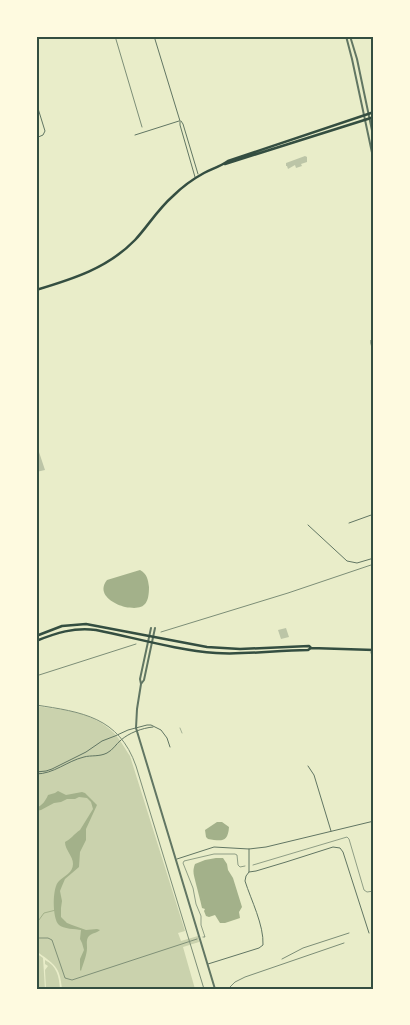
<svg xmlns="http://www.w3.org/2000/svg" width="410" height="1025" font-family="'DejaVu Sans',sans-serif">
	<style>
		.green { fill: #cad2ad }
		.water { fill: #a3b18a }
		.lines { fill: none; stroke-linecap: round; stroke-linejoin: round }
		.stream { stroke: #a3b18a; stroke-width: 1 }
		.building { fill: #bcc5a7 }
		.path { stroke: #344e41; stroke-width: 0.5 }
		.service { stroke: #617663; stroke-width: 0.5 }
		.minor { stroke: #617663; stroke-width: 1 }
		.tertiary { stroke: #617663; stroke-width: 2 }
		.secondary { stroke: #344e41; stroke-width: 2.5 }
		.primary { stroke: #344e41; stroke-width: 2.5 }
		.rail { stroke: #7c8e77; stroke-width: 1 }
		.neatline { fill: none; stroke: #344e41; stroke-width: 2 }
	</style>
	<rect width="100%" height="100%" fill="#e9edc9"/>
	<path class="green" d="M36,706C64,710 93,712 114,733C120,739 125,749 130,756L185,931L178,933L181,941L198,936L199,942L183,947L195,989H62C60,966 54,964 36,951Z
		M36,953L43,958L45,989H36Z
		M45,960C57,966 59,976 60,989H46L45,970L48,966L45,964Z"/>
	<path class="water" d="M140,570C147,574 148,579 149,587C149,606 143,610 125,607C113,604 96,594 107,580Z
		M58,791L66,795L82,792L85,793L97,805L86,829V840L80,852L79,867L65,879L62,886L60,891L62,901L61,908V917L67,923L72,925L86,930L97,929L100,930C97,933 92,933 89,936C86,939 87,944 87,948C87,955 83,964 81,971L80,970V959L84,950L82,943L80,939L81,930C76,929 63,929 59,925C52,919 52,887 59,881C64,876 73,873 73,864C73,856 65,850 65,842C71,839 74,834 80,830L93,809L91,802L87,798L79,797L75,799H67L61,802L54,803L41,810L36,811V808C42,806 46,800 48,795L55,793Z
		M217,822H222L229,827C228,843 221,841 208,839L206,837L205,830Z
		M216,858H223L227,864L228,870L233,878L242,907L239,912L240,918L225,923H220L215,915L209,917L206,916L204,911L205,909L202,908C200,899 198,892 196,884C194,875 192,872 195,864L205,860Z"/>
	<g class="lines">
		<path class="stream" d="M36,924L44,913L56,910"/>
	</g>
	<path class="building" d="M305,156L307,157V162L301,164L302,166L296,168L295,165L288,169L287,166H286V163Z
		M36,443L45,470L36,472Z
		M286,628L289,637L281,639L278,630Z"/>
	<g class="lines">
		<path class="path" d="M253,865L347,837L349,839L364,890L367,892L374,891
			M203,937H205L201,925V916L196,904L193,888L183,863L184,861L214,854H235L237,855L238,865L240,867L245,866
			M36,938H48L52,940L65,978L72,980L197,939"/>
		<path class="service" d="M180,728L182,733"/>
		<path class="minor" d="M154,36L180,121V125L195,177
			M36,102L45,131L43,135L36,138
			M181,121L183,124L198,174
			M135,135L179,121
			M374,338L371,340V343L374,361
			M349,523L374,514
			M308,525L347,561L357,563L374,558
			M371,652L374,666
			M308,766L314,775L331,831
			M36,772L46,771L52,769L86,752L102,741L115,736L128,730L147,725H151L161,730L167,738L170,747
			M36,774C54,774 67,761 84,757C91,755 99,757 107,753C113,750 116,744 121,740C129,733 142,728 153,727
			M177,859L214,847L249,849L266,847L374,821
			M249,872L256,871L286,862L333,847L340,848L343,852L369,933
			M208,964L259,948L263,945C264,925 251,900 245,881L246,876L249,872V849"/>
		<path class="tertiary" d="M346,36L352,59L374,162
			M350,36L357,59L374,140
			M151,628L140,679L141,684L137,709L136,728L215,989
			M141,684L144,680L155,628"/>
		<path class="secondary" d="M225,164L374,117
			M36,290C73,279 108,268 135,240C148,226 158,209 173,196C182,187 193,179 204,173C212,169 221,166 228,161L374,112"/>
		<path class="primary" d="M36,636L62,626L86,624L207,647L240,649L309,646L311,648
			M36,641C56,633 74,627 96,630C136,638 176,650 216,653C247,655 277,650 308,650L311,648L374,650"/>
		<path class="rail" d="M115,36L142,127
			M161,632L288,593L374,564
			M36,676L136,644
			M36,705C82,712 119,717 136,766L204,989
			M282,959L303,948L349,933
			M228,989L235,982L245,977L344,943"/>
	</g>
	<rect width="410" height="1025" fill="none" stroke="#fefae0" stroke-width="75"/>
	<rect x="38" y="38" width="334" height="950" class="neatline"/>
</svg>
